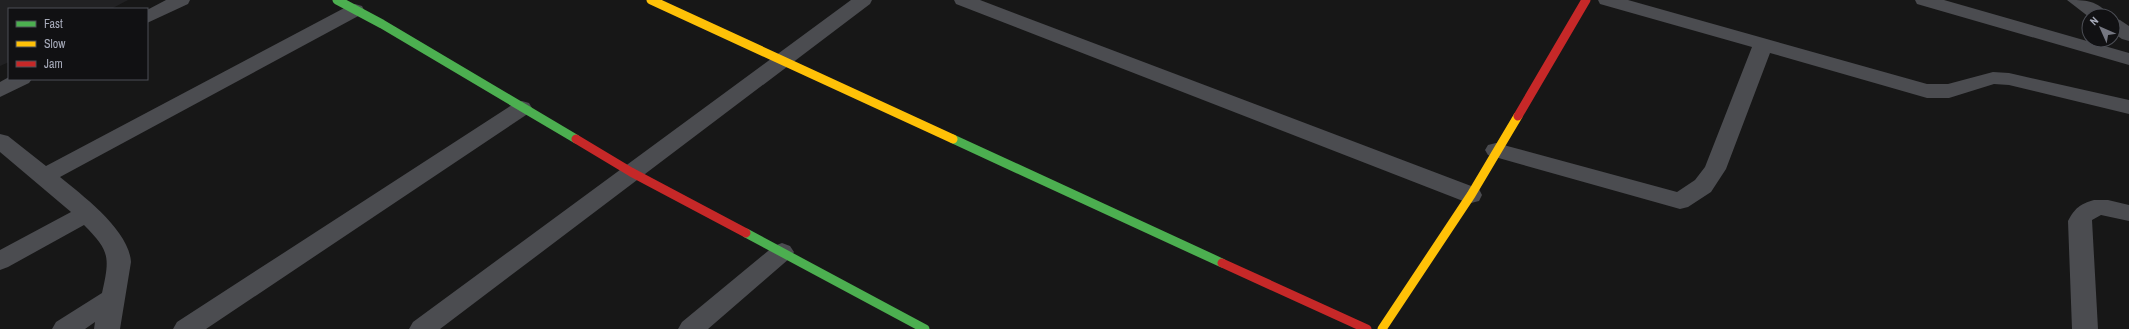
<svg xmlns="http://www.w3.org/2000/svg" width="2129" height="329" font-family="'Archivo Narrow',sans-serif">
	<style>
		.built { fill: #212123 }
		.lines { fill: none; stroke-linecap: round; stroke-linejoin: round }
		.street { fill: #4b4c50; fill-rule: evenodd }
		.fast { stroke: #4caf50; stroke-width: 9 }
		.slow { stroke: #ffc107; stroke-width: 9 }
		.jam { stroke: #c62828; stroke-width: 9 }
	</style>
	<rect width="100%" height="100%" fill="#171717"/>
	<path class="built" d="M0,0H128L111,9H9V62L0,66Z"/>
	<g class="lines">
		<path class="street" d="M166,0H190L188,4L147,23V10Z
			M851,0H872L870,4L440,329H409L413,322Z
			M954,0H980L1479,189L1482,195L1479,201L1471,203L1463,201L956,4Z
			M1598,0H1628L1927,84H1948L1993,72L2009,73L2129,100V114L2009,85L1994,84L1949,98H1927L1770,53L1726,169L1711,192L1688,207L1680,209L1488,155L1485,150L1488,145L1496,143L1677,192L1695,180L1705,167L1752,47L1600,4Z
			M1915,0H1944L2129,53V65L1917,4Z
			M2067,0C2084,0 2099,0 2109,16L2089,17Z
			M355,4L362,6L364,10L362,14L60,177C83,196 129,230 131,262L120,329H94L95,322L85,329H52L56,322L102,293C110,257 110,251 84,225L8,267L0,270V250L71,212L0,152V134L8,136L46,166L348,6Z
			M2113,18L2120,20L2129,26V41L2122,39L2113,33Z
			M9,77V79H32L29,83L0,97V82Z
			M522,101L529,103L532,108L529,113L206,329H173L177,322L515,103Z
			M2094,200H2108L2129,205V221L2101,215L2092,220L2098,329H2072L2068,221C2075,208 2080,204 2094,200Z
			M782,243L790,246L794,252L790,258L708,329H678L682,322L774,246Z"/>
		<path class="fast" d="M337,0L382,24L576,139
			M953,139L1222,263
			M746,233L925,329"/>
		<path class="slow" d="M651,0L953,139
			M1382,329L1471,195L1518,116"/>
		<path class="jam" d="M1518,116L1586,0
			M576,139L631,172L746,233
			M1222,263L1367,329"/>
	</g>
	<rect x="8" y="8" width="140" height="72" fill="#111113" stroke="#4d4f56"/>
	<rect x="16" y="21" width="20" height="6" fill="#4caf50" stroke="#4d4f56"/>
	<text x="44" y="28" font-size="12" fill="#a7abba">Fast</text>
	<rect x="16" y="41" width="20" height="6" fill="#ffc107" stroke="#4d4f56"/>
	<text x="44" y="48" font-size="12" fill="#a7abba">Slow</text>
	<rect x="16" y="61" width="20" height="6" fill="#c62828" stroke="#4d4f56"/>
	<text x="44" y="68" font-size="12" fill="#a7abba">Jam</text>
	<g transform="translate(2101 28) rotate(315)"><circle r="19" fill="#111113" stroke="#4d4f56"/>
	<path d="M0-3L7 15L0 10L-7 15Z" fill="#757781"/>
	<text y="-6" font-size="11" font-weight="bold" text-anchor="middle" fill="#a7abba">N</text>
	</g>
</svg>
